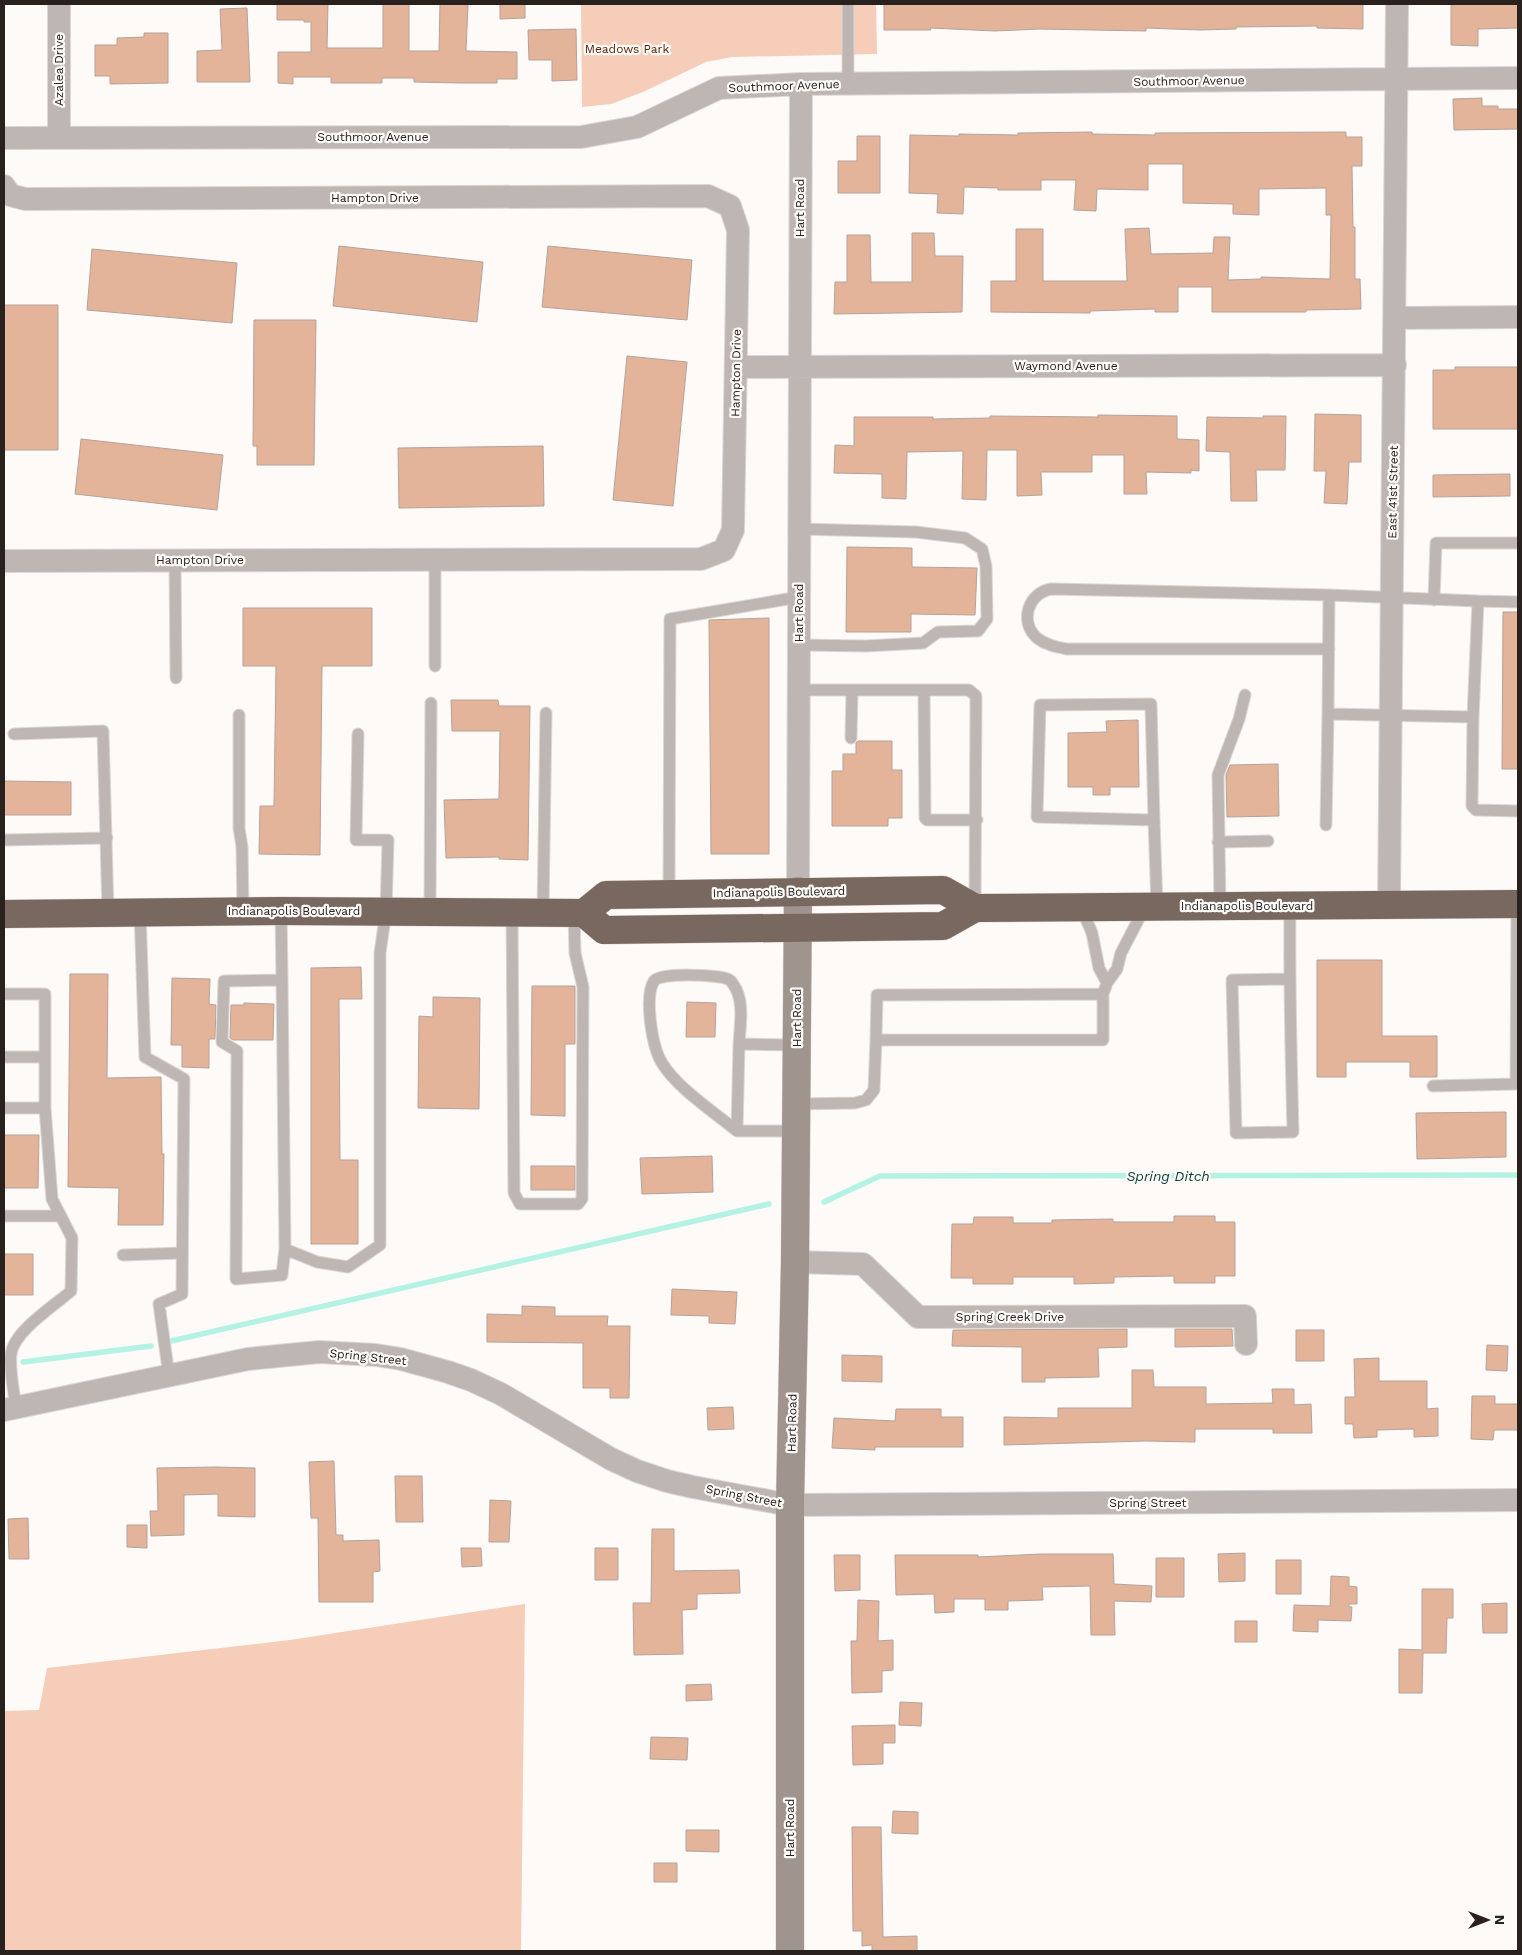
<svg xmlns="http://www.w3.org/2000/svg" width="1522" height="1955" font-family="'Work Sans',sans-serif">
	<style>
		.green { fill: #f5cdb9 }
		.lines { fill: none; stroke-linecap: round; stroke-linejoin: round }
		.stream { stroke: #b4f2e4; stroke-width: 5.5 }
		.building { fill: #e3b39a; stroke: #b4a39a }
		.lane-casing { stroke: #dbd7d5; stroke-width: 13 }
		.street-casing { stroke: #dbd7d5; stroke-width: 24 }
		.secondary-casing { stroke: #dbd7d5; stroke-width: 29 }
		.highway-casing { stroke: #dbd7d5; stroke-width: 29 }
		.lane { stroke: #beb6b2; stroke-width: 11 }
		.street { stroke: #beb6b2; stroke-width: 22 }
		.secondary { stroke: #a0948e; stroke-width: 28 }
		.highway { stroke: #78685f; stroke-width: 28 }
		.labels { text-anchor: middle; stroke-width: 4.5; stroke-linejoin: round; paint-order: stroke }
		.park-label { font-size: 12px; fill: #52260b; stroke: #fdfaf8 }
		.street-label { font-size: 12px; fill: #28211e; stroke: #fdfaf8 }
		.water-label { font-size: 14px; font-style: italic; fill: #053f36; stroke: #fdfaf8 }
	</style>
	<rect width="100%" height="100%" fill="#fdfaf8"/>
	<path class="green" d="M581,4H876L877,54L732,57L706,62L643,92L611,104L582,107Z
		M525,1604L521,1951H4V1711L39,1710L47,1668L290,1640Z"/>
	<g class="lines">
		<path class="stream" d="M824,1202L880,1176L1518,1175
			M171,1341L769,1204
			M23,1362L151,1346"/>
	</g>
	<path class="building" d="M277,4H328L327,48H383V4H409V51H439L440,4H468L466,51L517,52V79H497V83H460L414,82V78H382V83H331V77H293V84L278,83V52H311V22H304V20H277Z
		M500,4H525V18L500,19Z
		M884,4H1363V29L1317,28V26L1236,27V29L1200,30L1146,28V31L1040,29L995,31L930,28L931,30H884Z
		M1451,4H1518V28L1478,29V46L1451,45Z
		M247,8L250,82H197V51L222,50L220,9Z
		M576,29L577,80L552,81V60H529L528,30Z
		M144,33H168V83L110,84V76H95V45H117V38L144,37Z
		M1482,98V106H1498V109H1518V129L1454,130L1453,99Z
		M1092,132V134L1155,135V133L1346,132V137H1362V166H1352L1353,227H1355V279H1360L1361,309L1306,310V312H1212V287H1178V312H1155V309L1090,311V313L991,312V281H1016V229H1043V281H1127L1125,229L1149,228L1151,254L1213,253L1214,237H1230L1228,280L1261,279V277L1330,279L1331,215H1326V188L1259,189V215L1233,214V204L1183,203V164H1148V190L1097,189L1096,211L1074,210L1076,180H1041V190H998V188L964,187L963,214L937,213L938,194L909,193L910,135L959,136V134L1018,135V133Z
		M857,136H880V193H838V161H857Z
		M912,233H934L935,256H963L962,312L834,314L835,282H847V235H870L871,282H912Z
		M339,246L483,262L477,322L333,306Z
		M548,246L692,260L687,320L542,307Z
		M92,249L237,263L232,323L87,310Z
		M4,305H58V450H4Z
		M254,320H316L314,465H257V446H253Z
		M627,356L687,362L673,506L613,500Z
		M1455,367H1518V429H1433V370H1455Z
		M1315,414L1361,415V462H1349L1347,504L1324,503L1326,471H1314Z
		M1098,415L1177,416V439L1199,440V471L1191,470V473L1146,472L1147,494H1124V455H1092V472H1041L1042,495L1017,496V450H987L986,500L962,499L963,451L907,452L906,499L882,498V474L834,473L835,445L854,446V417H933V419L990,418V416L1098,417Z
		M1263,416H1286L1285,470H1256L1257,501H1231L1230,452L1206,451L1207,417L1263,418Z
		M81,439L223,455L217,510L75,494Z
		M543,446L544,506L399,508L398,448Z
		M1510,474V496L1433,497V475Z
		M847,547L912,548V567L977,568L975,615L911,614V632H846Z
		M243,608H372V666H322L320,855L259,854L260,806H274L276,666H243Z
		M1503,612H1518V769H1502Z
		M769,618V854H711L709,620Z
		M451,700H498L499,706H530L528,860L499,859V857L446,858L444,800L499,799L500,731H452Z
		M1138,720L1139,787H1110V795H1093V787H1068V733L1107,732L1106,721Z
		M858,741H892V770H902V818H888V826H832V771H843V754H856V743Z
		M1278,764L1279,816L1227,817L1226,775L1230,765Z
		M4,781L71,782V815H4Z
		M1317,960H1382V1036H1437V1077H1410V1062H1346V1077H1317Z
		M361,967L362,999H339L340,1160H358V1244H311V968Z
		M70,974H108L107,1078L161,1077L162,1154H164L163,1225H118L119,1188L68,1187Z
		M172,978L210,979L209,1004L216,1005L215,1039H209V1068L182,1067V1045H171Z
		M532,986H575V1044H565V1116L531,1115Z
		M433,997L480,998L479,1109L418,1108L419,1016L433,1017Z
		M687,1002L716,1003L715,1037H686Z
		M244,1003L274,1004L273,1040H233L230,1038L231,1005H244Z
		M1506,1112V1157L1417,1159L1416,1113Z
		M4,1135H39L38,1188H4Z
		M712,1156L713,1192L642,1194L640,1158Z
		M531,1166H575V1190H531Z
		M1174,1216H1215V1222H1235V1276H1215V1283H1174V1276L1114,1277V1283L1074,1284V1277H1013V1284H973V1278H951L952,1224H973L974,1217H1013V1223H1052V1220L1113,1219V1222H1174Z
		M4,1254H33V1295H4Z
		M672,1289L737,1292L735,1324L709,1323V1316L671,1315Z
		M522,1306L555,1307V1316H608L607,1326H630L629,1398H610V1388H583V1343L487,1342V1314L522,1315Z
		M1127,1329V1347L1098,1348L1099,1377L1045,1378V1382H1022V1347L952,1346L953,1330Z
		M1175,1329H1232L1233,1346L1175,1347Z
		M1296,1330H1324V1361H1296Z
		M1487,1345L1508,1346L1507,1371L1486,1370Z
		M842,1355L882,1356V1382L842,1381Z
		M1379,1358V1381H1427V1409L1438,1408V1436L1414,1437V1429L1377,1430V1437L1354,1438L1353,1424H1345V1397H1355L1354,1359Z
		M1132,1370H1153L1154,1387H1206V1404L1273,1403L1272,1389H1294V1405L1311,1404L1312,1433H1273V1429H1195V1442L1146,1441L1004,1445V1417L1058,1418V1408H1132Z
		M1472,1396H1495V1404H1518V1430H1494L1493,1440L1471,1439Z
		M733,1407L734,1429L708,1430L707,1408Z
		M896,1409H941V1417H963V1447H875V1450L832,1448L834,1418L895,1421Z
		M334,1461L336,1535H343V1541L379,1540L380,1571L373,1572V1602H319L318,1518H311L309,1462Z
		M216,1467L255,1468V1517L218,1516V1494L184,1495V1535L151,1536L150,1511H158L157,1468Z
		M395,1476H422L423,1522H396Z
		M490,1500L511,1501L509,1542H489Z
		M28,1518L29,1559H9L8,1519Z
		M127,1525H147V1548L127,1547Z
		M652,1529H674V1571L739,1570L740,1593L697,1594V1609L682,1610L683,1654L634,1655L633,1603H651Z
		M461,1548H481L482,1566L462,1567Z
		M595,1548H618V1580H595Z
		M1245,1553V1581L1219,1582L1218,1554Z
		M1041,1554H1113L1114,1584L1152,1586L1151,1602L1114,1601L1115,1635H1091L1090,1586L1042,1587L1043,1600L1008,1601V1610H985V1599H954V1612L935,1613L934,1594L896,1595L895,1555H978V1557Z
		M834,1555H860V1590L835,1591Z
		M1156,1558H1184V1597H1156Z
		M1276,1560H1301V1594H1276Z
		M1331,1576L1349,1577V1586L1357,1587V1604H1349V1607H1352L1351,1621L1318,1620V1632L1293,1631L1294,1605L1330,1606Z
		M1422,1589H1453V1618H1447L1446,1653H1423L1422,1693H1399V1649L1422,1650Z
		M858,1600L879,1601L878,1641L893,1640V1670L882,1671V1692L852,1693L851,1641H857Z
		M1507,1603V1633H1483L1482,1604Z
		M1235,1621H1257V1642H1235Z
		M711,1684L712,1700L686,1701V1685Z
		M900,1702L922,1703L921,1726L899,1725Z
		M895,1725V1743H883V1764L853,1765L852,1726Z
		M651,1737L688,1738L687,1760L650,1759Z
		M893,1811L918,1812V1834L892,1833Z
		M852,1827H881L883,1937L917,1936V1951H872V1945L862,1946V1931H853Z
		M686,1830H719V1852L686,1851Z
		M654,1863H677V1882H654Z"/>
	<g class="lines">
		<defs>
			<path id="lane" d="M848,4V84
				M435,559V666
				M175,560L176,678
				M1329,595L1051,589C1028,593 1019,622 1037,638C1046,645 1056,647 1067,649H1329
				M1329,595L1478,601L1473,717L1328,714Z
				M1434,600L1436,543H1518
				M1478,601L1518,602
				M799,645L866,646L923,643L938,632L978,631L987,619L986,566L982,549L965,538L916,532L799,529
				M799,690H969L976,696L975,907
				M924,690L925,818L927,820H977
				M239,715V828L242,847L243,911
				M1473,717L1472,806L1476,810L1518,811
				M14,734L103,731L108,912
				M851,738L852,690
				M1154,820L1151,704L1040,705L1037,817L1154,820L1157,907
				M1326,825L1328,714
				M4,840L107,838
				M1218,842L1268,841
				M669,894L670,619L799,597
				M1220,906L1218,775L1239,719L1245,695
				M1081,907L1092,933L1099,968L1107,983L1117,969L1121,953L1145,907
				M281,911L282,980
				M430,911L431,703
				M140,912L145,1057L184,1079L182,1294L159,1304L169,1376
				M512,912L514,1193L520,1204H578L582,1199L583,987L575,953L574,913
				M543,913L546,713
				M1290,979L1232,980L1236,1133L1293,1132C1291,1057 1289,981 1290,906
				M4,994H45V1108L52,1199L72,1238L71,1291C54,1306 14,1331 11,1354C9,1369 14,1392 16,1408
				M1103,994L877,995L876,1040H1103V994L1107,983
				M4,1057H44
				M1433,1086L1516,1084L1517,904
				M796,1104L855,1103L866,1100L874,1090L876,1040
				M4,1108H45
				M737,1131C715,1113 676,1087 662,1063C652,1047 644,997 654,981C660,972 718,975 728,979C730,980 732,982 733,984C745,1000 740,1026 739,1044
				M796,1131H737L739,1044L797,1045
				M4,1216H61
				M285,1249L282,1275L236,1279L237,1051L222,1042L224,981L282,980L285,1249L317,1262L348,1267L380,1245V953L386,911L388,840H356L358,734
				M123,1255L182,1253"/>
			<path id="street" d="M59,137V4
				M4,138L581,137L637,127L719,88L801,84L1518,78
				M4,186L10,195L25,199L708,196L730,206L738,230L733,530L724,550L701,559L4,561
				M1395,318L1518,317
				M737,367L1395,365
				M798,891L801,84
				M1389,905L1397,4
				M795,1262L863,1264L918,1317L1245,1316L1246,1344
				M4,1410L248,1359L319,1352L376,1355L401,1359L448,1372L471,1380L501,1394L611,1459L637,1471L667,1481L693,1487L790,1505L1518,1500"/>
			<path id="secondary" d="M790,1951V1505L795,1262L798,891"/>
			<path id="highway" d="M584,913L606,895L943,890L975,908
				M4,914L281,911L584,913L604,930L943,926L975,908L1518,904"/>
		</defs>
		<use href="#lane" class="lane-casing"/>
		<use href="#street" class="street-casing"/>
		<use href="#secondary" class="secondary-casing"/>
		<use href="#highway" class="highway-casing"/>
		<use href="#lane" class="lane"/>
		<use href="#street" class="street"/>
		<use href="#secondary" class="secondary"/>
		<use href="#highway" class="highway"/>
	</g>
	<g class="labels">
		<g class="park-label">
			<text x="627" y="53">Meadows Park</text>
		</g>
		<g class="street-label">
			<text transform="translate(59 70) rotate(-90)" y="4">Azalea Drive</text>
			<text transform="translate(1189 81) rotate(-1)" y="4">Southmoor Avenue</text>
			<text transform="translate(784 86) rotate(-2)" y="4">Southmoor Avenue</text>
			<text x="373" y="141">Southmoor Avenue</text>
			<text x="375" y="202">Hampton Drive</text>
			<text transform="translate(800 208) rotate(-90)" y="4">Hart Road</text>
			<text x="1066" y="370">Waymond Avenue</text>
			<text transform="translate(736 373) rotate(-89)" y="4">Hampton Drive</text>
			<text transform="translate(1393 492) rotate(-89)" y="4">East 41st Street</text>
			<text x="200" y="564">Hampton Drive</text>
			<text transform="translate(799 613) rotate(-90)" y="4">Hart Road</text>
			<text transform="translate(779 892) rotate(-1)" y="4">Indianapolis Boulevard</text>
			<text x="1247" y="910">Indianapolis Boulevard</text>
			<text x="294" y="915">Indianapolis Boulevard</text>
			<text transform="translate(797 1018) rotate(-90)" y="4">Hart Road</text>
			<text x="1010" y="1321">Spring Creek Drive</text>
			<text transform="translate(368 1357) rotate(6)" y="4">Spring Street</text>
			<text transform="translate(792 1423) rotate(-89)" y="4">Hart Road</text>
			<text transform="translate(744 1496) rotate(11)" y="4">Spring Street</text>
			<text x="1148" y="1507">Spring Street</text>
			<text transform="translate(790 1828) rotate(-90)" y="4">Hart Road</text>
		</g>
		<g class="water-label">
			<text x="1168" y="1181">Spring Ditch</text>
		</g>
	</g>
	<rect width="1522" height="1955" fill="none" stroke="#28211e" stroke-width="10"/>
	<g transform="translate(1487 1920) rotate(90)" stroke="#fdfaf8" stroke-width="4" paint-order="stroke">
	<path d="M0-4L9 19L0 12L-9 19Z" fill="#28211e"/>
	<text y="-8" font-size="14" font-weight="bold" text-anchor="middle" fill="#28211e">N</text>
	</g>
</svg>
